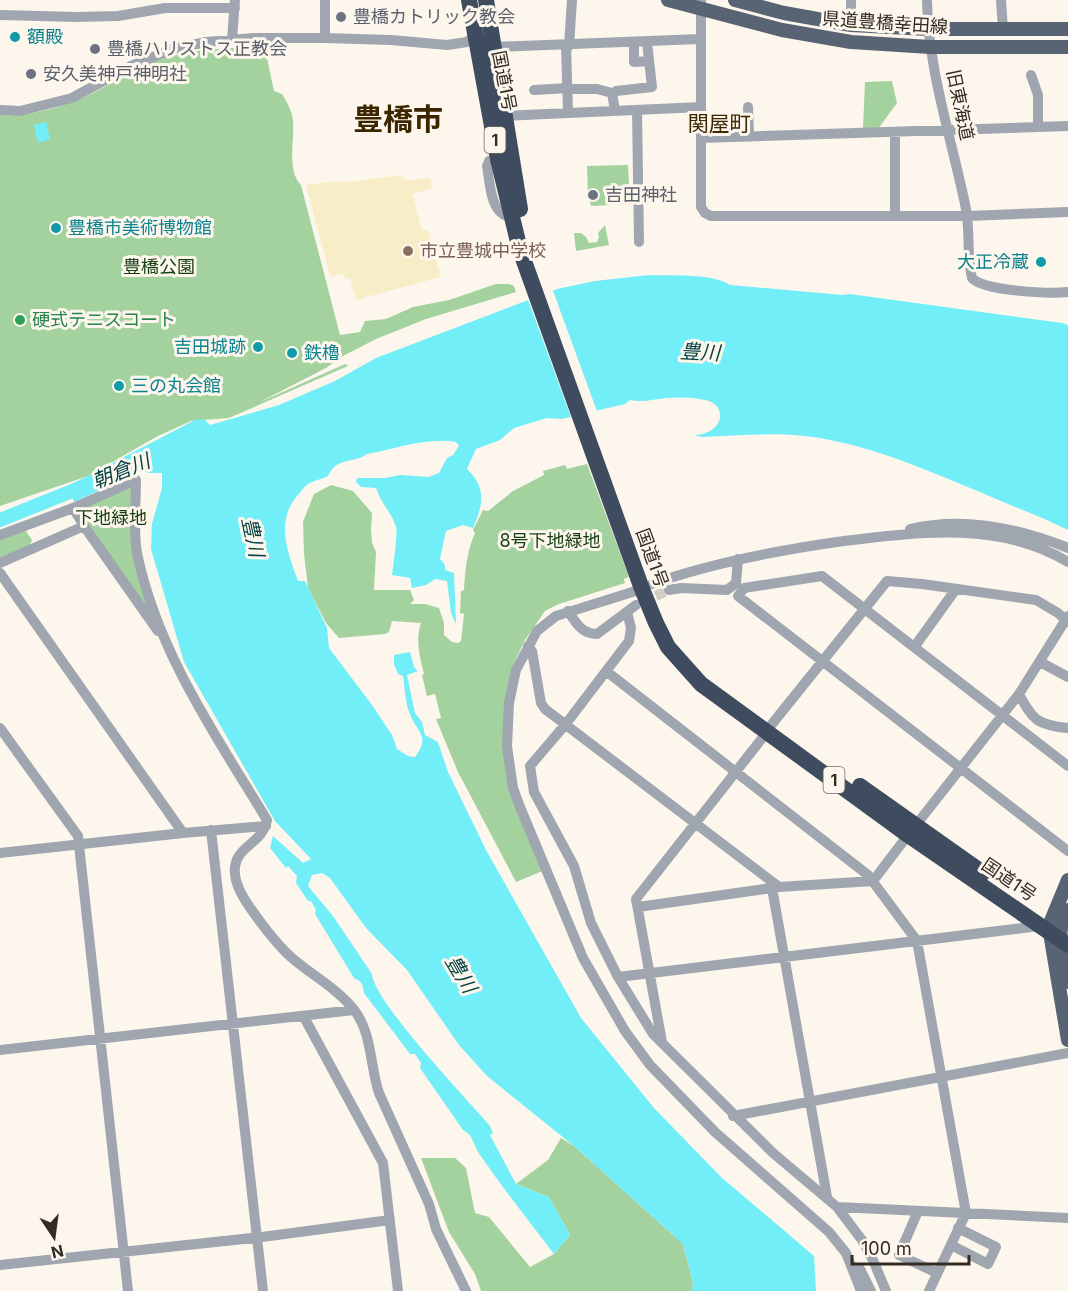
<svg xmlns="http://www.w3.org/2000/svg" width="1068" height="1291" font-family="Inter,'Noto Sans JP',sans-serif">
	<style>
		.green { fill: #a3d29e }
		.sand { fill: #f7eec8 }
		.water { fill: #72eef8 }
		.pier { fill: #fcf6ed }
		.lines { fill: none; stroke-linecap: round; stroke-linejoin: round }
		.river { stroke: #72eef8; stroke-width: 14 }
		.minor-tunnel { stroke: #d4cec5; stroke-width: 10; stroke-dasharray: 10 5; stroke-linecap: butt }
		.minor { stroke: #9fa6b0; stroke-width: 10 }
		.major { stroke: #586474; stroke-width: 14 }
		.highway { stroke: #3f4c5f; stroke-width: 16 }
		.worship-dot { fill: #6b7280; stroke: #fcf6ed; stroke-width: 2 }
		.culture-dot { fill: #0f9aa8; stroke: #fcf6ed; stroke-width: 2 }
		.education-dot { fill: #8d6e63; stroke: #fcf6ed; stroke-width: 2 }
		.leisure-dot { fill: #2e9e5b; stroke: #fcf6ed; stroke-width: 2 }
		.labels { text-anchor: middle; stroke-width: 6; stroke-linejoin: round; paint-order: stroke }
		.shield { fill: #fcf6ed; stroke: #6f6960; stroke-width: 1.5 }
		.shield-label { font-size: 16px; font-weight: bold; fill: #322c23 }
		.worship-label { font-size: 18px; fill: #5b616d; stroke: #fcf6ed; text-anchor: start }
		.street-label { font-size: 18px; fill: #322c23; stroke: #fcf6ed }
		.culture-label { font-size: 18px; fill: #0d838f; stroke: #fcf6ed; text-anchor: start }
		.education-label { font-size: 18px; fill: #785e54; stroke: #fcf6ed; text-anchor: start }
		.park-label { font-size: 18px; fill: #143d11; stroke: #fcf6ed }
		.leisure-label { font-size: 18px; fill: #27864d; stroke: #fcf6ed; text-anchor: start }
		.water-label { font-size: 20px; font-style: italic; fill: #054246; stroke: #fcf6ed }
		.quarter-label { font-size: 21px; fill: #3b2600; stroke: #fcf6ed }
		.town-label { font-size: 30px; font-weight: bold; fill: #3b2600; stroke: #fcf6ed }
	</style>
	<rect width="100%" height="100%" fill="#fcf6ed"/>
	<path class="green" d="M268,47L267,58L274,91L282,94C287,102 292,111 293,120C295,139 286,170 301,185L340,335L360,332L365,321L386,319L413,307L449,300L496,284H509L514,286L516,292L426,319L376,339L343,356L326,368L258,403L345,364L348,366L229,418L191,421L156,437L88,476L0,506V115C26,117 65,107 89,95C115,82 140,65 168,57C200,48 234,48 268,47Z
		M892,81L897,103L878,129H863L865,82Z
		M628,165L630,204L591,206L588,194L587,166Z
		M605,225L609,245L576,251L574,233H581L586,237L589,243L597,242L599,237L598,233Z
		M587,464L629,577L624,579L625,583L559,604L545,611L525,640L514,663L504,750L545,870L516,882L458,772L436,719L441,718L435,694L427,696L422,675L424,674C420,656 415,641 421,623L392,621L389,632L385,634L339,638L326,623L308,588L304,554L303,522L314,494L331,485L353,491L372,513L371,530L372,543L376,552L374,590H410L414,600L410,604H425L439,608L444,623V635L452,642L458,643L461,641L464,614L460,613L461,591L464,590C465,570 467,551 475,533L473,530L483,510L488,511L513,491L544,475L543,471L565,465L567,469Z
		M136,480L137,552L161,630L73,508Z
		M23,527L32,540L27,551L0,563V535Z
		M561,1138L574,1146L683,1244L693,1283L692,1291H481L475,1274L449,1232L421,1158H455L466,1168L475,1213L489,1217L530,1267L554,1254L570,1235L549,1197L516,1184L548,1160Z"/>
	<path class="sand" d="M401,175L406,180L430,178L433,188L412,194L422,231L428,230L441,277L356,300L350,278L345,279L344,274L330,276L306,185L336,181L349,182Z"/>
	<path class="water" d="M46,122L50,139L38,143L34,125Z
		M649,275C670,276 713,273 730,285L842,295L850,294L1062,323L1068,325V530C1040,516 1009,505 980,492C931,472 882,450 830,440C788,431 744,435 702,437L694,435C725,434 728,404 705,400C693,397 680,397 667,398C655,399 642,403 630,400L625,404L562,419L547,418L514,428L500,440L476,449L467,469C487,488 483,505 473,528L463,525L446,531L440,559L445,565V570L454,573L456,624L451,613L447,581L435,579L426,585L412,588L410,578L392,575C393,567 398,534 396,527C392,513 380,502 376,488L361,487L356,482L357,478H385L400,475L429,477L439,473L447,458L453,455L459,446L456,442C428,437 395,449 367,454C354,464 337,456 328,476C322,479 316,480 310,483C305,485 301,492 297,496C275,522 288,553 298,581H305L327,628L329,648L372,705L392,735L397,749L408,756L415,757C431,736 417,733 410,714C405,703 405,688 403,676L398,674L394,664V655L410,652L414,667L418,671L407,675L415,713L422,722L425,735L438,742L448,772L486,850L581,1018L654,1108L721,1177L814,1256L816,1291H692L693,1283L683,1244L574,1146L487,1076L459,1045L407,970L366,928L330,878L322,873L312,875L308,886L333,916L372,974C374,1002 467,1099 490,1126L493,1133L490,1135L516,1184L549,1197L570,1235L554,1254C528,1220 502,1187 478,1152C473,1143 473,1135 463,1130L420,1068L421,1063L415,1054H410L364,993C363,985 362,981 354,978L315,914L316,910L311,901H308L296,883L297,876L288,866L286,868L270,848L273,836L303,863L311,859L275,821L184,662L151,549L152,524L162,488V473H150L141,471L74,502L68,486L195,420L204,419L210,425L279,405L335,381L376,358L557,289L595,281Z"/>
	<path class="pier" d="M552,288L598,414L572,420L527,297Z"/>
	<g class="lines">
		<path class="river" d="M0,520L87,485"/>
		<path class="minor-tunnel" d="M642,602L669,590"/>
		<path class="minor" d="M701,0V207L705,213L711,216H968L1068,212
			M851,0V25
			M927,0C928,69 951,137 965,204C971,229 966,254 972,278C983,291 1050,294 1068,292
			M1001,0L1003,29
			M0,15L77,17L118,16L165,8H235
			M325,38V0
			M232,40L235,0
			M634,43V62L649,61
			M566,46L568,113
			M569,46L572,0
			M494,47L700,39
			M1031,75L1038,95V127
			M568,89H597L612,93L615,111
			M534,90L568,88
			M613,94L616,91L652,87L647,42
			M748,107L749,137
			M0,110L20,111L72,98L131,66L173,49L206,42L254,38H325L391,40L447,45L467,42L475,35
			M637,110L639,242
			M505,116L701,107
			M701,138L1068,126
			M498,159L489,161L487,166C490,182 490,215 511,217
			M895,216V133
			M84,526L158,631
			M910,529C963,516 1018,528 1068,548
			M0,535L73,508L136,480C136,502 133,532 137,553C157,651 216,736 267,820C263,843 237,846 235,867C233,882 243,898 251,909C263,926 276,944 292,958C313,976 338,989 355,1011C372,1034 370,1066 379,1093L429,1204L436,1229L466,1291
			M0,563L84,526L73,508
			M0,573L183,833
			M652,584C714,562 779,550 844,541C918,532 1001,521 1068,562
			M642,589L556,616L537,631L516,670L509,703L507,746L513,788L520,807L583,958L625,1031L650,1065L715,1132L829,1232L846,1253L861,1291
			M669,590L681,588L727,590L736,583L738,559
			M568,611C576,623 582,634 597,634L636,605
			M627,612L631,628L629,641L565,725L530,766L534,792L574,866L591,923L618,977L653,1034L773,1153L837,1207L862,1240L873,1260L886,1291
			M528,646L532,651L541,703L545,709L779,887
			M915,646L956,589
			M1040,662L1068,677
			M606,671L868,875L917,941L966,1213L929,1291
			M1019,694C1033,720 1037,725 1068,728
			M772,724L887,581L922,584L1036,600L1058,613L1068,622
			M0,728L78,836L128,1291
			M1068,766L822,576L744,588L738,596L1068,851
			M916,825L1019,694L1068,616
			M211,830L263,1291
			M0,853L183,833L266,826
			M772,888L827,1197
			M638,907L779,887L873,881L908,835
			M618,977L1040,926
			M304,1017L383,1163L398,1291
			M662,1042L636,899L767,732
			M0,1050L354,1010
			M733,1116L1068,1053
			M837,1207L1068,1218
			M918,1211L899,1255L937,1273
			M951,1245L988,1264L996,1247L958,1228
			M0,1265L262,1237L390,1220
			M860,1269L871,1291"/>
		<path class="major" d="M668,0L782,30L851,42L930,47H1068
			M735,0L784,13L851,25L928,29H1068
			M1068,880L1051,921L1050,933L1068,1040
			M1068,910L1061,928L1060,940L1068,982"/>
		<path class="highway" d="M469,0L498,159L520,250L642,589L656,623L668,647L701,684L908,835L1068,945
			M486,0L520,209
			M860,786L983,873"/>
	</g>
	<g class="worship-dot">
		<circle cx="341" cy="17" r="6"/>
		<circle cx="95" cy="49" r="6"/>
		<circle cx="31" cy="74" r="6"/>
		<circle cx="593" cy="195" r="6"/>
	</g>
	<g class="culture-dot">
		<circle cx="15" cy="37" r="6"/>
		<circle cx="56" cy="228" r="6"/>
		<circle cx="1041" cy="262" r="6"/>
		<circle cx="258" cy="347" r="6"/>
		<circle cx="292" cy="353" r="6"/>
		<circle cx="119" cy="386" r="6"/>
	</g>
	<circle class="education-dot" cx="408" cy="251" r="6"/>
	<circle class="leisure-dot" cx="20" cy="320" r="6"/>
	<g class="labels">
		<g class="shield">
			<rect x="484.5" y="127" width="21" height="26" rx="4.5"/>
			<rect x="823.5" y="767" width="21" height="26" rx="4.5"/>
		</g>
		<g class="shield-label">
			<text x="495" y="146">1</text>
			<text x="834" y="786">1</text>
		</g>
		<g class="worship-label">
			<text x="353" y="23">豊橋カトリック教会</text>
			<text x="107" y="55">豊橋ハリストス正教会</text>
			<text x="43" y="80">安久美神戸神明社</text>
			<text x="605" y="201">吉田神社</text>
		</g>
		<g class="street-label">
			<text transform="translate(885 23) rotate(4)" y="6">県道豊橋幸田線</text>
			<text transform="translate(504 81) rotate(79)" y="6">国道1号</text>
			<text transform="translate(960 105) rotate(78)" y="6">旧東海道</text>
			<text transform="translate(652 558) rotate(70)" y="6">国道1号</text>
			<text transform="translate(1009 880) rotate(34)" y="6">国道1号</text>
		</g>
		<g class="culture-label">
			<text x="27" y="43">額殿</text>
			<text x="68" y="234">豊橋市美術博物館</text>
			<text x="1029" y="268" text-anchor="end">大正冷蔵</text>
			<text x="246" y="353" text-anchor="end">吉田城跡</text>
			<text x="304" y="359">鉄櫓</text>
			<text x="131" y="392">三の丸会館</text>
		</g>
		<g class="education-label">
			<text x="420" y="257">市立豊城中学校</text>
		</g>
		<g class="park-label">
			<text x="159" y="273">豊橋公園</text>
			<text x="111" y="524">下地緑地</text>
			<text x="550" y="547">8号下地緑地</text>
		</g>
		<g class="leisure-label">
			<text x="32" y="326">硬式テニスコート</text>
		</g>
		<g class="water-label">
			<text transform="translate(700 352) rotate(3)" y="7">豊川</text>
			<text transform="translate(121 471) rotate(-22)" y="7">朝倉川</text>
			<text transform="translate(253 537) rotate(78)" y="7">豊川</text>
			<text transform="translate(461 974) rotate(59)" y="7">豊川</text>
		</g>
		<g class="quarter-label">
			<text x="719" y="131">関屋町</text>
		</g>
		<g class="town-label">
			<text x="398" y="130">豊橋市</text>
		</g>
	</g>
	<g transform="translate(54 1237) rotate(167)" stroke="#fcf6ed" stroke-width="4.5" paint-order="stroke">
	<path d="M0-4.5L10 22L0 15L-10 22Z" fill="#322c23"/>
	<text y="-9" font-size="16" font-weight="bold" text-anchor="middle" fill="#322c23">N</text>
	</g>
	<path d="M852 1255v9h117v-9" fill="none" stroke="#322c23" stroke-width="3"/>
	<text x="861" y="1255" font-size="18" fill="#322c23" stroke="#fcf6ed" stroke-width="4.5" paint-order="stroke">100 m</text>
</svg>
